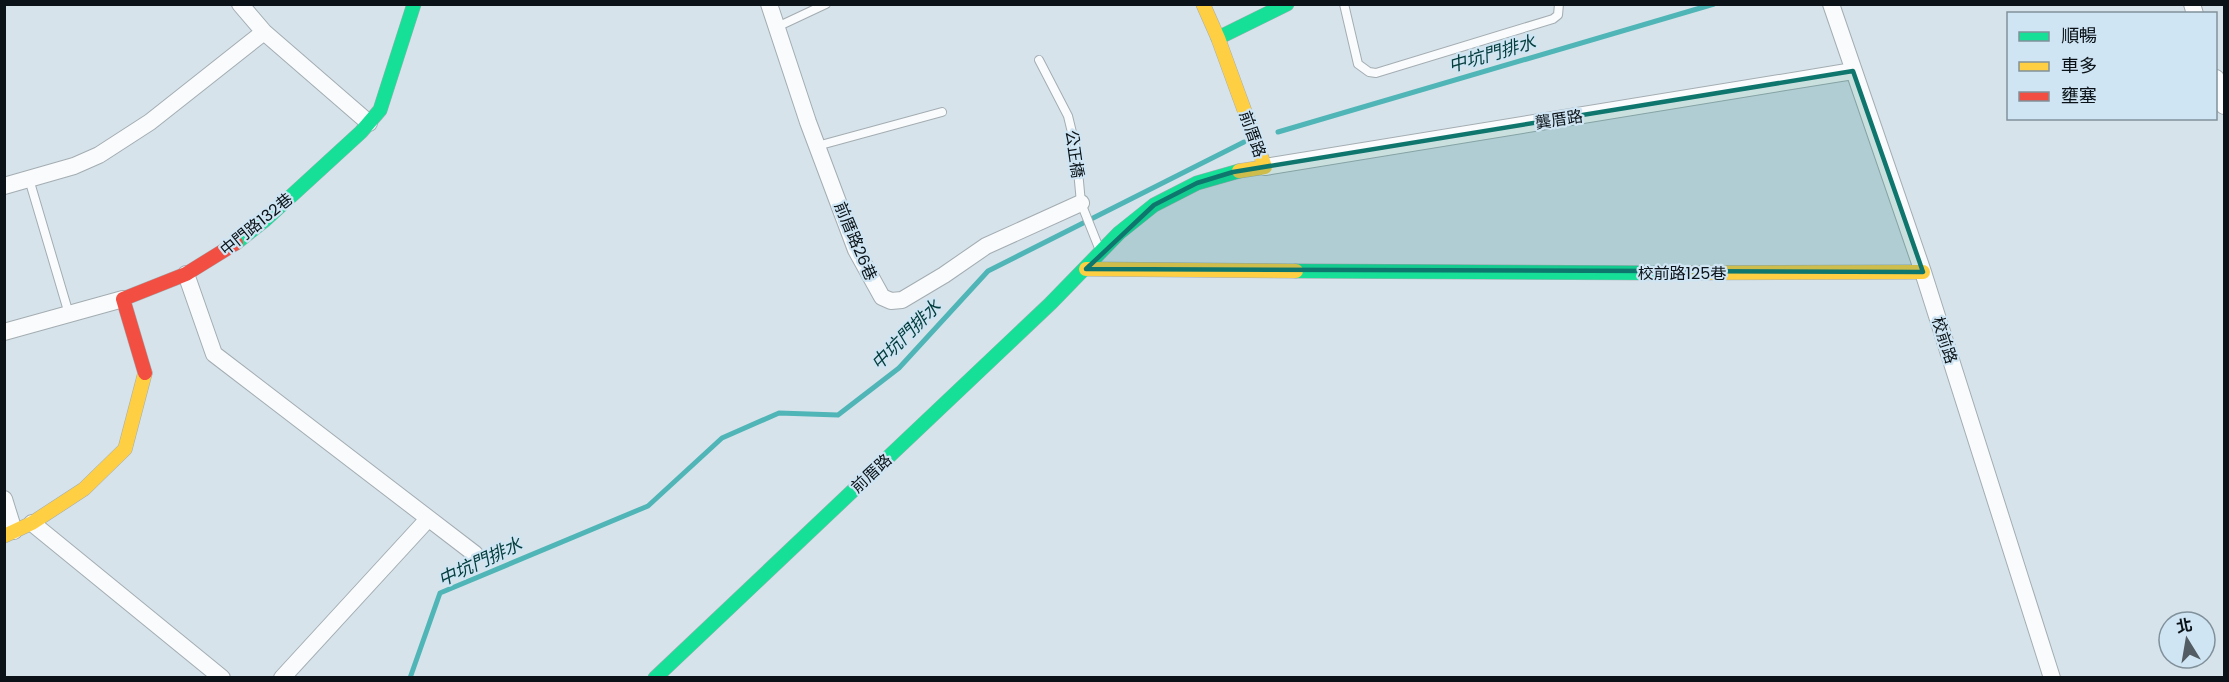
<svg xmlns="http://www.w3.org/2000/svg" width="2229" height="682" font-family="Poppins,'Noto Sans TC',sans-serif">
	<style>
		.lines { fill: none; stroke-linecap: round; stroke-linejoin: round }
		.stream { stroke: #50b5b6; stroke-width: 5 }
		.lane-casing { stroke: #a3adb2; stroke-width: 10 }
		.street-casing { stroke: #a3adb2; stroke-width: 18 }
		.fast-casing { stroke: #a3adb2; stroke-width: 15 }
		.slow-casing { stroke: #a3adb2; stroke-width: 15 }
		.jam-casing { stroke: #a3adb2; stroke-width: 15 }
		.lane { stroke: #f9fbfc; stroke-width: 8 }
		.street { stroke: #f9fbfc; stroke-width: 16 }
		.fast { stroke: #16e098; stroke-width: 14 }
		.slow { stroke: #ffcf43; stroke-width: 14 }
		.jam { stroke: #f24e42; stroke-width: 14 }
		.marked { fill: #0f766e; fill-opacity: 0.2; stroke: #0f766e; stroke-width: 4.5; stroke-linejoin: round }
		.labels { text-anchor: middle; stroke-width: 4.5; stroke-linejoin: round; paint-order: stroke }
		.street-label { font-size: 16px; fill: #0b1318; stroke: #cfe5f3 }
		.water-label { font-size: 18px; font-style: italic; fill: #023c3c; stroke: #cfe5f3 }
	</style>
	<rect width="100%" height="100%" fill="#d7e3eb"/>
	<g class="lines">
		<path class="stream" d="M1278,132L1714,4
			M410,678L440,593L648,506L722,438L779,413L838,415L899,368L988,271L1244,142"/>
		<defs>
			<path id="lane" d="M1344,4L1358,64L1369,72L1376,73L1553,19L1558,15L1559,4
				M777,27L826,4
				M1039,60L1068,116L1076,149L1081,203L1099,248
				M817,146L942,112
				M29,179L69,314"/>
			<path id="street" d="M240,4L264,32L369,123
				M769,4L808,122L856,250L882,297L891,301L902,300L944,275L986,246L1081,203
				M1831,4L1923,272L2052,678
				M2192,4L2195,14
				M2216,78L2224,106
				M1265,167L1853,71
				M4,186L74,166L99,155L150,122L264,32
				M186,274L214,354L475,554
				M4,332L123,299
				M4,499L14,531
				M32,523L222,678
				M282,678L428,519"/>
			<path id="fast" d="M1218,38L1287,4
				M236,243L265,220L361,132L380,110L414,4
				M1296,271L1663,273
				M655,678L1051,303L1119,233L1154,205L1197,183L1239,171"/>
			<path id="slow" d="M1203,4L1218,38L1265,167L1239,171
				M1086,269L1296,271
				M1663,273L1923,272
				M4,536L32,523L84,489L125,449L145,373"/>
			<path id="jam" d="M145,373L123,299L186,274L236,243"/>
		</defs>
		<use href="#lane" class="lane-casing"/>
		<use href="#street" class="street-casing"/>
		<use href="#fast" class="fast-casing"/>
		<use href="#slow" class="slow-casing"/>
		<use href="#jam" class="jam-casing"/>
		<use href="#lane" class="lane"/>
		<use href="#street" class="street"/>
		<use href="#fast" class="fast"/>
		<use href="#slow" class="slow"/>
		<use href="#jam" class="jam"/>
	</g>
	<path class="marked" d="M1853,71L1923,272L1086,269L1154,205L1197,183L1233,172Z"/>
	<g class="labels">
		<g class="street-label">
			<text transform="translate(1559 119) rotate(-9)" y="6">龔厝路</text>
			<text transform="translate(1253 134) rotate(70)" y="6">前厝路</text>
			<text transform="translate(1075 154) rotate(82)" y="6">公正橋</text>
			<text transform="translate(256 224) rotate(-39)" y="6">中門路132巷</text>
			<text transform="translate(856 241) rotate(67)" y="6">前厝路26巷</text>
			<text x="1682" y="279">校前路125巷</text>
			<text transform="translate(1945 340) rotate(72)" y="6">校前路</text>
			<text transform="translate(871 473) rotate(-43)" y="6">前厝路</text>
		</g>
		<g class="water-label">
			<text transform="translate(1492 54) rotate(-16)" y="6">中坑門排水</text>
			<text transform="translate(906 335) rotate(-45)" y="6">中坑門排水</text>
			<text transform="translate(480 562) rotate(-25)" y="6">中坑門排水</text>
		</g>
	</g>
	<rect width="2229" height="682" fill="none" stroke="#0b1318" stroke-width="12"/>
	<rect x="2007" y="12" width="210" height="108" fill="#cfe5f3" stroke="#81919b" stroke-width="1.5"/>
	<rect x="2019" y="32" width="30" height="9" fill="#16e098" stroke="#81919b" stroke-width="1.5"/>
	<text x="2061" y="42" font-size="18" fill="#0b1318">順暢</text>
	<rect x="2019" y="62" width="30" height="9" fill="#ffcf43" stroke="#81919b" stroke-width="1.5"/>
	<text x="2061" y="72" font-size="18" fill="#0b1318">車多</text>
	<rect x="2019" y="92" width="30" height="9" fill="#f24e42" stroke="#81919b" stroke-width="1.5"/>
	<text x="2061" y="102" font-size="18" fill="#0b1318">壅塞</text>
	<g transform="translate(2187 640) rotate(349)"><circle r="28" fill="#cfe5f3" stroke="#81919b" stroke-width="1.5"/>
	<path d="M0-4.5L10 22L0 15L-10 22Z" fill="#525c62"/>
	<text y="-9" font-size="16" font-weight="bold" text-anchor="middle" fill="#0b1318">北</text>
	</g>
</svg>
